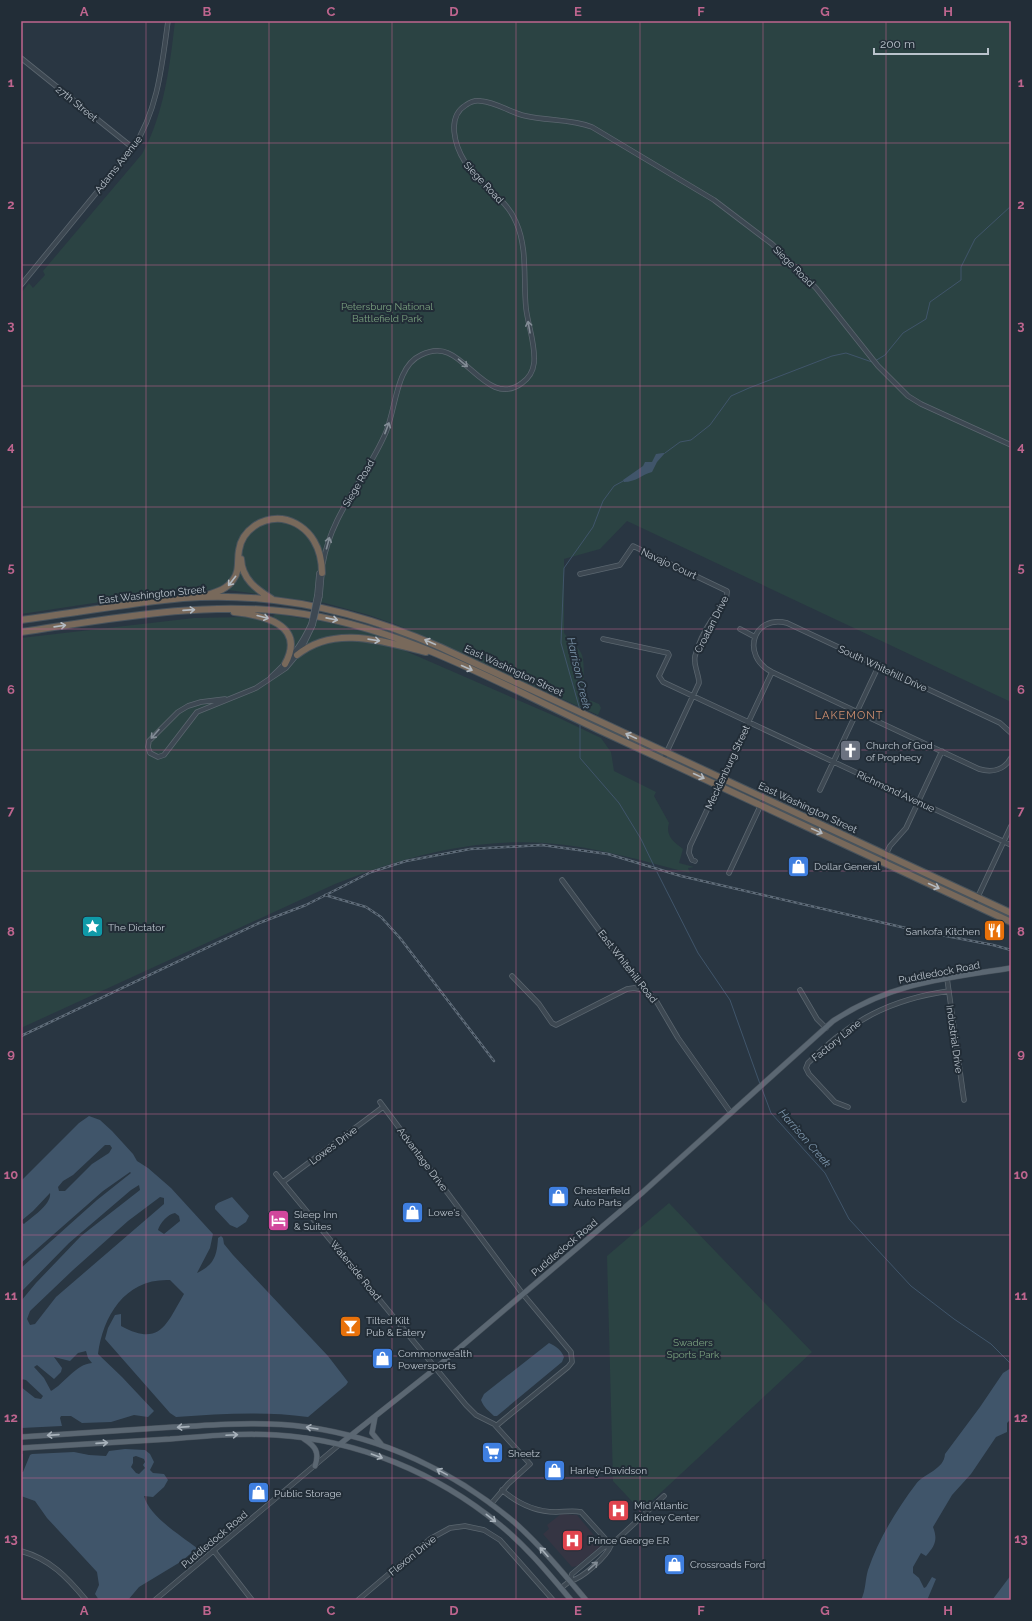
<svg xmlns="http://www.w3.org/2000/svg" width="1032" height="1621" font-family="Raleway,sans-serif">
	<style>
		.medical { fill: #353543 }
		.green { fill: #2b4343 }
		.water { fill: #40556a; fill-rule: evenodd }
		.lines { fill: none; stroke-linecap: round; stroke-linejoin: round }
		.stream { stroke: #40556a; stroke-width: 1 }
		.minor-casing { stroke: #5b666f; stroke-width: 5.5 }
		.major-casing { stroke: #47515b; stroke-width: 6 }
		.highway-casing { stroke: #48535c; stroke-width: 8 }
		.minor { stroke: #3d4852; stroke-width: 4 }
		.major { stroke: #5b6772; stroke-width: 5 }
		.highway { stroke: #78695b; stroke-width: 6 }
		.rail-casing { stroke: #5f6c79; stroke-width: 2.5 }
		.rail { stroke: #222d37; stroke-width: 1; stroke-dasharray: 3; stroke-linecap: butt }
		.minor-bridge-casing { stroke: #5b666f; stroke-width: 5.5; stroke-linecap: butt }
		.minor-bridge { stroke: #3d4852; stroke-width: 4 }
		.oneway { stroke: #828c95 }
		.oneway2 { stroke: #b3bac1 }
		.oneway3 { stroke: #a7b1ba }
		.grid { fill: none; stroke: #be658e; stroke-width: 1; stroke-opacity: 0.55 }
		.labels { text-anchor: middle; stroke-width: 4; stroke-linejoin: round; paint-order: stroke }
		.street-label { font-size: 10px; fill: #bac3cc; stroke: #222d37 }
		.park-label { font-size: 10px; fill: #7aa07f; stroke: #222d37 }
		.poi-label { font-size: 10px; fill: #bac3cc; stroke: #222d37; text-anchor: start }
		.water-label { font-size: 11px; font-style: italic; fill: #7d96ac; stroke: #222d37 }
		.neighbourhood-label { font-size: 11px; letter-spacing: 1px; fill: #d19070; stroke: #222d37 }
		.neatline { fill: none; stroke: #be658e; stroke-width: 1.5 }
		.grid-label { font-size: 13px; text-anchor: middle; font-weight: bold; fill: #be658e }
	</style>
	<rect width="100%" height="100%" fill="#293642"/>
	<path class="medical" d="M561,1514L577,1515L602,1545L577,1566L572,1567L543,1534L549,1529L547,1525Z"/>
	<path class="green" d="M175,21H1011V702L627,521L600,549L564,559V633C570,640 579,647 582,655C586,668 581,684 587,699L599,704L601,708L598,715L397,625L369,615L325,603L221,589L167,592L21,614V293L29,283L33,288L45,275L43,271L142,154C164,115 170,65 175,21Z
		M276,614L325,622L389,638L394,646L557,717L601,738L611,752L614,771L656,792L654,796L669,823C665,836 674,842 683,849L679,863L694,867L688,868L690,873C643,861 594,846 545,843C472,838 402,857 335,884L21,1028V638L194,618L244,617L274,619L273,616Z
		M669,1203L812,1352L641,1511L613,1481L607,1256Z"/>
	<path class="water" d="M663,453H665L657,462L652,472C641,475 636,482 624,482L623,480L643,466L645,462H652L656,454Z
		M89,1116L100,1120L112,1131L133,1154L137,1161L148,1168L171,1188L213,1234L210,1248L197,1273C214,1265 217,1256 218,1238L221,1236L223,1238L224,1244L233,1255L328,1356L348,1382L346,1385L308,1417C264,1411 220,1414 176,1417L170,1413L105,1339L108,1328L115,1315L121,1314V1326C160,1347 166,1325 184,1294L170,1280C126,1278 103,1315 98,1354L122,1377L154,1411L148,1417L134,1415L111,1422L82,1423L71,1416H61L60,1418L62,1426L21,1428V1387L35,1398L41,1399L43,1396L26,1380L21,1379V1301L36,1283L81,1236L140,1190L139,1185L131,1190L69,1243L21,1292V1268L97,1200L131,1173L130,1172L103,1191L21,1263V1222L24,1224C32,1217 52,1204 50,1193L33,1211L21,1221V1181L79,1123ZM105,1145H110L112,1148L109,1153L92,1164L65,1191H59L58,1187L63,1181L73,1175ZM160,1197L164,1198V1204L56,1297L35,1324L30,1325L27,1319L30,1311L73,1270L128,1221ZM175,1213L179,1216L180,1221L164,1234L158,1230C160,1223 168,1214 175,1213ZM86,1351L88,1358L92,1363C76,1364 64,1384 51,1391L44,1378L34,1367L37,1365L54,1379L61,1372L62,1368L54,1357L70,1361L78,1353Z
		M232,1197L249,1216L246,1222L237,1228L230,1225L215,1209V1206L218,1203Z
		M549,1343C556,1346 561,1350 564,1357L562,1362L497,1416H494C489,1411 484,1408 481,1400L484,1394Z
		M1011,1368V1419L1007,1423V1432L996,1437L971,1474L952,1495L933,1527C938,1540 935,1546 926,1556L921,1553L913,1567V1573L919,1578L924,1588L926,1587L932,1577L936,1579L928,1598L927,1600H861C866,1590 865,1580 868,1570C878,1540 897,1509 916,1484C924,1473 944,1470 945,1454L980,1407L1003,1373Z
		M125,1449L145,1450L150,1454L154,1462L150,1470L153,1473L164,1474L168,1480L164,1487L153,1497L144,1496C149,1516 180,1535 197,1548L182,1561L139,1587L128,1600H99L95,1594L99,1585L97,1572L47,1518L35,1501L21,1496V1454H23L22,1472H23L30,1455L32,1454L74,1452L89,1455L106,1456L109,1451ZM136,1456L144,1459L145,1462L143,1465L145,1468L139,1474L136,1473L131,1467L133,1463V1457Z
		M1011,1575V1600H991L993,1599Z"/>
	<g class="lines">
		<path class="stream" d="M875,361L885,355L903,333L926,319L930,302L961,280V267L975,239L1011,206
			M665,453L680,442L691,440L710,425L731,396L749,388L832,356L846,353L872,362
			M580,710L561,643L564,568L593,527L603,501L614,486L625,480
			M580,725V758L619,803L641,839L654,866
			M657,872L698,953L730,1000L760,1084
			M762,1089L771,1113L825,1173L849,1219L911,1286L954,1319L991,1344L1011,1364"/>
		<defs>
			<path id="minor" d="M21,58L133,148
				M21,285L133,148C158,110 162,65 168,21
				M323,563C331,514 367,477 386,432C396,408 396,366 421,355C429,351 439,349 448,353C472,363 493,405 522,383C529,378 533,372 534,363C536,345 528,326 526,308C523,279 528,249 516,222C506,197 478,185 465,162C455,146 446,117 466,105C470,102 476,100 481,101C496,102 511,113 526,116C548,121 571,119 592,127L714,200L772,244L816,288L878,366L908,396L921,404L1011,445
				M580,574L620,565L633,546L727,591C728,603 717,612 711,621C705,630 698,645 695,656C693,665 699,674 699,683L663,760
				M317,595L319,573
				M320,596L322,572
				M740,629L755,637
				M603,639L668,653L669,655L659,676L663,682L1011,845
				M271,677C289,661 301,646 311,624
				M225,699L201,702L188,706L178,712L149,741L148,747L150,753L158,757L164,755L197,712L256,688L286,668L301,650L313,625
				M1011,733L1000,723L787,623C753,614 740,656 772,672L979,769C992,773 1004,770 1011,758
				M820,790L879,665
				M695,861L692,860L689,853L690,846L772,672
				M882,862L890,846L906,828L942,751
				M729,873L764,798
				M562,880L644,991L655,999L678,1038L731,1113
				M974,905L1011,826
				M512,976L539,1004L552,1023L556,1025L627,989L634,988L644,990
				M947,978L964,1100
				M800,990L817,1019L826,1028
				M380,1102L522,1293L571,1352L572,1362L568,1367L496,1426
				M848,1107L835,1102L809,1074L806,1068L808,1063C849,1021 891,999 949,991
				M276,1174L466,1405L476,1415L494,1424L530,1464L508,1484L491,1504
				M283,1182L383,1107
				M502,1490C517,1503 536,1512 556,1512C564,1512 573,1510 581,1512L611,1545
				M21,1551C50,1559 67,1577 86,1600
				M214,1551L252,1600
				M570,1581C582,1579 607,1556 611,1545L664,1496
				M561,1588L570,1581L572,1574L604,1547L611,1545
				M155,1600L340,1444
				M358,1600L430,1539L450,1528L465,1526L484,1530L500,1540L553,1600"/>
			<path id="major" d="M375,1417L372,1433L381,1444
				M21,1437C72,1434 123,1430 174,1427C218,1425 262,1421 306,1427C382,1437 455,1472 514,1522C540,1545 563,1573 586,1600
				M304,1439C315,1446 320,1452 315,1466
				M340,1444L436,1368L643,1192L833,1021C890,983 945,978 1011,968
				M21,1448C71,1445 120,1442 170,1439C205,1436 240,1433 276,1435C358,1440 437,1473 500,1525C527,1547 549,1574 571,1600"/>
			<path id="highway" d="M241,559C242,579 256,589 272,599
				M207,595C217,592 227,589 233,580C240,571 237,561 239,550C242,530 262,517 282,519C295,521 307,529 314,541C320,551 322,562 322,573
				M234,612C262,615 307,624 285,664
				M21,620C75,613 129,603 183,598C273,591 358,611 440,647L1011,913
				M21,632C110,619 200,601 290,612C401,626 498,683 597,729C735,794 873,857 1011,922
				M297,655C335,624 384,642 426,652"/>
		</defs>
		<use href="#minor" class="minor-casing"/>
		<use href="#major" class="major-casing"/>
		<use href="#highway" class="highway-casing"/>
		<use href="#minor" class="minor"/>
		<use href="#major" class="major"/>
		<use href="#highway" class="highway"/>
		<defs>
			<path id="rail" d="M325,895L366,907L381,917L400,938L494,1061
				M21,1036L259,923L306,905L371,872L406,861L470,849L542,845L608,854L681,876L910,929L993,945L1011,950"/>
		</defs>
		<use href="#rail" class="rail-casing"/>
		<use href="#rail" class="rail"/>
		<defs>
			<path id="minor-bridge" d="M311,624L317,595
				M313,625L320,596"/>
		</defs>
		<use href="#minor-bridge" class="minor-bridge-casing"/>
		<use href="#minor-bridge" class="minor-bridge"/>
	</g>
	<defs><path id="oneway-shaft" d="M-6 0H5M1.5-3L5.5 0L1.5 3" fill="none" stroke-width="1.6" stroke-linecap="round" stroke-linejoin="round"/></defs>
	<g class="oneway">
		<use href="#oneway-shaft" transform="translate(529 327) rotate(-100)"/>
		<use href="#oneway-shaft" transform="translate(463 363) rotate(40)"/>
		<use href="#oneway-shaft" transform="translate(387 428) rotate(-69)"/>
		<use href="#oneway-shaft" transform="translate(328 543) rotate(-75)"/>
		<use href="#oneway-shaft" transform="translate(155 734) rotate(132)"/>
		<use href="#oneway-shaft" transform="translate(593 1566) rotate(-41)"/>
	</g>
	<g class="oneway2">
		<use href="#oneway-shaft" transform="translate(232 581) rotate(128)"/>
		<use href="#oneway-shaft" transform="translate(189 610) rotate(-4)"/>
		<use href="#oneway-shaft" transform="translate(263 617) rotate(14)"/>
		<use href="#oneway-shaft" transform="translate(332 619) rotate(11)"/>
		<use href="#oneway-shaft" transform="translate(60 626) rotate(-8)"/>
		<use href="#oneway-shaft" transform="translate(374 640) rotate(8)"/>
		<use href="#oneway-shaft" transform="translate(430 642) rotate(-156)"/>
		<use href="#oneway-shaft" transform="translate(467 668) rotate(24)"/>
		<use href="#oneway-shaft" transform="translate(631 736) rotate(-155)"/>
		<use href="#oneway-shaft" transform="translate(699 776) rotate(25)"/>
		<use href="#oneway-shaft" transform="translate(817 831) rotate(25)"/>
		<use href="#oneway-shaft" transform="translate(934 886) rotate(25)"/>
	</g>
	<g class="oneway3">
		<use href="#oneway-shaft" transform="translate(183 1427) rotate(176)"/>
		<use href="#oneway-shaft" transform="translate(312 1428) rotate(-171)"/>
		<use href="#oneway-shaft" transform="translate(53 1435) rotate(176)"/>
		<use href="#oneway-shaft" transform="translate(232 1435) rotate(-3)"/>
		<use href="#oneway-shaft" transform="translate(102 1443) rotate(-4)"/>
		<use href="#oneway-shaft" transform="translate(377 1456) rotate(20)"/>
		<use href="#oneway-shaft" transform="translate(442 1472) rotate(-151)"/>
		<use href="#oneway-shaft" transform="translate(491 1518) rotate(38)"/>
		<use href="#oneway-shaft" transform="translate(544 1552) rotate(-132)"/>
	</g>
	<path class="grid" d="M146,21V1600M269,21V1600M392,21V1600M516,21V1600M640,21V1600M763,21V1600M886,21V1600M21,143H1011M21,265H1011M21,386H1011M21,507H1011M21,629H1011M21,750H1011M21,871H1011M21,992H1011M21,1114H1011M21,1235H1011M21,1356H1011M21,1478H1011"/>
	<defs>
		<symbol id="church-square" viewBox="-11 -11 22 22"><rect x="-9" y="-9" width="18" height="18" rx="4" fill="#6b7280" stroke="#222d37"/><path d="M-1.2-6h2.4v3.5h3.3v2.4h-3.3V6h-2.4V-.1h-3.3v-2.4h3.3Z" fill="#fff"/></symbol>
		<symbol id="shop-square" viewBox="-11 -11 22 22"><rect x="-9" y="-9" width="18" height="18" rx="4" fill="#3f7fe0" stroke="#222d37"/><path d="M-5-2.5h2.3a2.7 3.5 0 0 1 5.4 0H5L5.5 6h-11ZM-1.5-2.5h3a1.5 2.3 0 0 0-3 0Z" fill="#fff"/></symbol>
		<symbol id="sight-square" viewBox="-11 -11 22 22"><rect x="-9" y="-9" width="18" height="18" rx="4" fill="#0f9aa8" stroke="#222d37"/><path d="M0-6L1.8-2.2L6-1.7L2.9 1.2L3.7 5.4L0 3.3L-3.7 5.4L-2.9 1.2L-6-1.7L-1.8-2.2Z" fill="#fff"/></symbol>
		<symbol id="restaurant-square" viewBox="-11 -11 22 22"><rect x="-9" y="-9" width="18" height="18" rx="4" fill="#e8710a" stroke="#222d37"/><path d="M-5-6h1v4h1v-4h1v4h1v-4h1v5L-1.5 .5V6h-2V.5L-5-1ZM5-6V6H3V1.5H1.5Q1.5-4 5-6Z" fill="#fff"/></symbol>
		<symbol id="hotel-square" viewBox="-11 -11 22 22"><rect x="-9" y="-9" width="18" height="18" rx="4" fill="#d1479c" stroke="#222d37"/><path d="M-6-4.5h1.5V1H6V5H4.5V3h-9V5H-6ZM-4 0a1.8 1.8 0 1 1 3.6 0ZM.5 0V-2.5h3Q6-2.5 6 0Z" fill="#fff"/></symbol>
		<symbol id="bar-square" viewBox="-11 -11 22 22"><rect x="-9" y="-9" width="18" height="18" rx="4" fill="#e8710a" stroke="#222d37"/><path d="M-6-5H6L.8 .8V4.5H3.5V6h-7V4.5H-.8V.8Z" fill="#fff"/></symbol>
		<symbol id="supermarket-square" viewBox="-11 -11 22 22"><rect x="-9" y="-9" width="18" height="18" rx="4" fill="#3f7fe0" stroke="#222d37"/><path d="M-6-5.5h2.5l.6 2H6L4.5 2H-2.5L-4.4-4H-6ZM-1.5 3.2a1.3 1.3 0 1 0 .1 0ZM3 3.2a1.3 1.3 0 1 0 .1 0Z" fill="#fff"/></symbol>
		<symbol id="hospital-square" viewBox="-11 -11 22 22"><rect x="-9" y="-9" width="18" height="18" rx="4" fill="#e0444e" stroke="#222d37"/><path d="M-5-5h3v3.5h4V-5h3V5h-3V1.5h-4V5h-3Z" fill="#fff"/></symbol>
	</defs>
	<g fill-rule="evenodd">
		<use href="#church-square" x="838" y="738" width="25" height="25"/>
		<use href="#shop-square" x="786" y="854" width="25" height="25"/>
		<use href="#sight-square" x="80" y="914" width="25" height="25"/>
		<use href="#restaurant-square" x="982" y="918" width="25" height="25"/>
		<use href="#shop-square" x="546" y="1184" width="25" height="25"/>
		<use href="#shop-square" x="400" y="1200" width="25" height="25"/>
		<use href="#hotel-square" x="266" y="1208" width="25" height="25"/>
		<use href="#bar-square" x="338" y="1314" width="25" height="25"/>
		<use href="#shop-square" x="370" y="1346" width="25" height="25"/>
		<use href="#supermarket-square" x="480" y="1440" width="25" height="25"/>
		<use href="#shop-square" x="542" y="1458" width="25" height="25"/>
		<use href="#shop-square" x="246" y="1480" width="25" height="25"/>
		<use href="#hospital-square" x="606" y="1498" width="25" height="25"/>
		<use href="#hospital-square" x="560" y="1528" width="25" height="25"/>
		<use href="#shop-square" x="662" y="1552" width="25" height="25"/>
	</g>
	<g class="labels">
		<g class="street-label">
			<text transform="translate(77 103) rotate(39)" y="4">27th Street</text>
			<text transform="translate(118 164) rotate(-52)" y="4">Adams Avenue</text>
			<text transform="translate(484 182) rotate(47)" y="4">Siege Road</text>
			<text transform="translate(794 266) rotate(45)" y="4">Siege Road</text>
			<text transform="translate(358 483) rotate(-60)" y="4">Siege Road</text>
			<text transform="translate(669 563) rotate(25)" y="4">Navajo Court</text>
			<text transform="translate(152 594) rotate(-6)" y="4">East Washington Street</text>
			<text transform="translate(711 624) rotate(-63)" y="4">Croatan Drive</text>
			<text transform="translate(883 668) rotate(25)" y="4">South Whitehill Drive</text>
			<text transform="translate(514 670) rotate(25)" y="4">East Washington Street</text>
			<text transform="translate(727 767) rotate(-65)" y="4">Mecklenburg Street</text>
			<text transform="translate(896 791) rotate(25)" y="4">Richmond Avenue</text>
			<text transform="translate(808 807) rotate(25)" y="4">East Washington Street</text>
			<text transform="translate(628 966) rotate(52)" y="4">East Whitehill Road</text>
			<text transform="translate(939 972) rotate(-11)" y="4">Puddledock Road</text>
			<text transform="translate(955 1039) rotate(82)" y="4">Industrial Drive</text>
			<text transform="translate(836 1040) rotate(-39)" y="4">Factory Lane</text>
			<text transform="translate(333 1145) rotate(-37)" y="4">Lowes Drive</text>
			<text transform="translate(423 1159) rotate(53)" y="4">Advantage Drive</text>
			<text transform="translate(564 1247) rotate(-40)" y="4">Puddledock Road</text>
			<text transform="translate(356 1270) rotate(51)" y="4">Waterside Road</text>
			<text transform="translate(214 1539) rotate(-40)" y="4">Puddledock Road</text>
			<text transform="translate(412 1555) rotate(-39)" y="4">Flexon Drive</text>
		</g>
		<g class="park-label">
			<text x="387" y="310">Petersburg National<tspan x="387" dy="12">Battlefield Park</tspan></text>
			<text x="693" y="1346">Swaders<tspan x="693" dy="12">Sports Park</tspan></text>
		</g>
		<g class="poi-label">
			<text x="866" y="749">Church of God<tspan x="866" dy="12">of Prophecy</tspan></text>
			<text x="814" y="870">Dollar General</text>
			<text x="108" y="931">The Dictator</text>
			<text x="980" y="935" text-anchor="end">Sankofa Kitchen</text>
			<text x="574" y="1194">Chesterfield<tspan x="574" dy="12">Auto Parts</tspan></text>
			<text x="428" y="1216">Lowe's</text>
			<text x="294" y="1218">Sleep Inn<tspan x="294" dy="12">&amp; Suites</tspan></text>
			<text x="366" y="1324">Tilted Kilt<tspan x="366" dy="12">Pub &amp; Eatery</tspan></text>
			<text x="398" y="1357">Commonwealth<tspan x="398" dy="12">Powersports</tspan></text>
			<text x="508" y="1457">Sheetz</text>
			<text x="570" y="1474">Harley-Davidson</text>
			<text x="274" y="1497">Public Storage</text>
			<text x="634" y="1509">Mid Atlantic<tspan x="634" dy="12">Kidney Center</tspan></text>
			<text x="588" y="1544">Prince George ER</text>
			<text x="690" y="1568">Crossroads Ford</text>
		</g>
		<g class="water-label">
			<text transform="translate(579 673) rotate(77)" y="4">Harrison Creek</text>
			<text transform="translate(805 1138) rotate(49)" y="4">Harrison Creek</text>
		</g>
		<g class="neighbourhood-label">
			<text x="849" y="719">LAKEMONT</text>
		</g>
	</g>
	<rect width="1032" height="1621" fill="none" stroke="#222d37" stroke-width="44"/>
	<path d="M874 48v6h114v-6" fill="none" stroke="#bac3cc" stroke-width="2"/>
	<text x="880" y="48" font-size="12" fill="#bac3cc" stroke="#222d37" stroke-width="3" paint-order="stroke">200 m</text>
	<rect x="22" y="22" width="988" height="1577" class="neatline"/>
	<g class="grid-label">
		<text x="84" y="16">A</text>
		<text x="207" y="16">B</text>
		<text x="331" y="16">C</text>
		<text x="454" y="16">D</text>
		<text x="578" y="16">E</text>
		<text x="701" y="16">F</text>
		<text x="825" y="16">G</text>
		<text x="948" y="16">H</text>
		<text x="11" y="87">1</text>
		<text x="1021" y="87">1</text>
		<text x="11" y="209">2</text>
		<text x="1021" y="209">2</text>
		<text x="11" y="330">3</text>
		<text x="1021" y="330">3</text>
		<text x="11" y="451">4</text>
		<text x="1021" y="451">4</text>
		<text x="11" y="572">5</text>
		<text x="1021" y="572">5</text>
		<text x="11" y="694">6</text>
		<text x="1021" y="694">6</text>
		<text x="11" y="815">7</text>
		<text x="1021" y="815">7</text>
		<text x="11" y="936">8</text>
		<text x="1021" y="936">8</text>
		<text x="11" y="1058">9</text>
		<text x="1021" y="1058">9</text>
		<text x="11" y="1179">10</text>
		<text x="1021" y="1179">10</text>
		<text x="11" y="1300">11</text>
		<text x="1021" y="1300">11</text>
		<text x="11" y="1422">12</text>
		<text x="1021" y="1422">12</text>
		<text x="11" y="1543">13</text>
		<text x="1021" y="1543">13</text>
		<text x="84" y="1615">A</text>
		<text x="207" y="1615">B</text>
		<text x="331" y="1615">C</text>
		<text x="454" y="1615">D</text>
		<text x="578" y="1615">E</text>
		<text x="701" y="1615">F</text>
		<text x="825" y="1615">G</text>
		<text x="948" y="1615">H</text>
	</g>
</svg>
